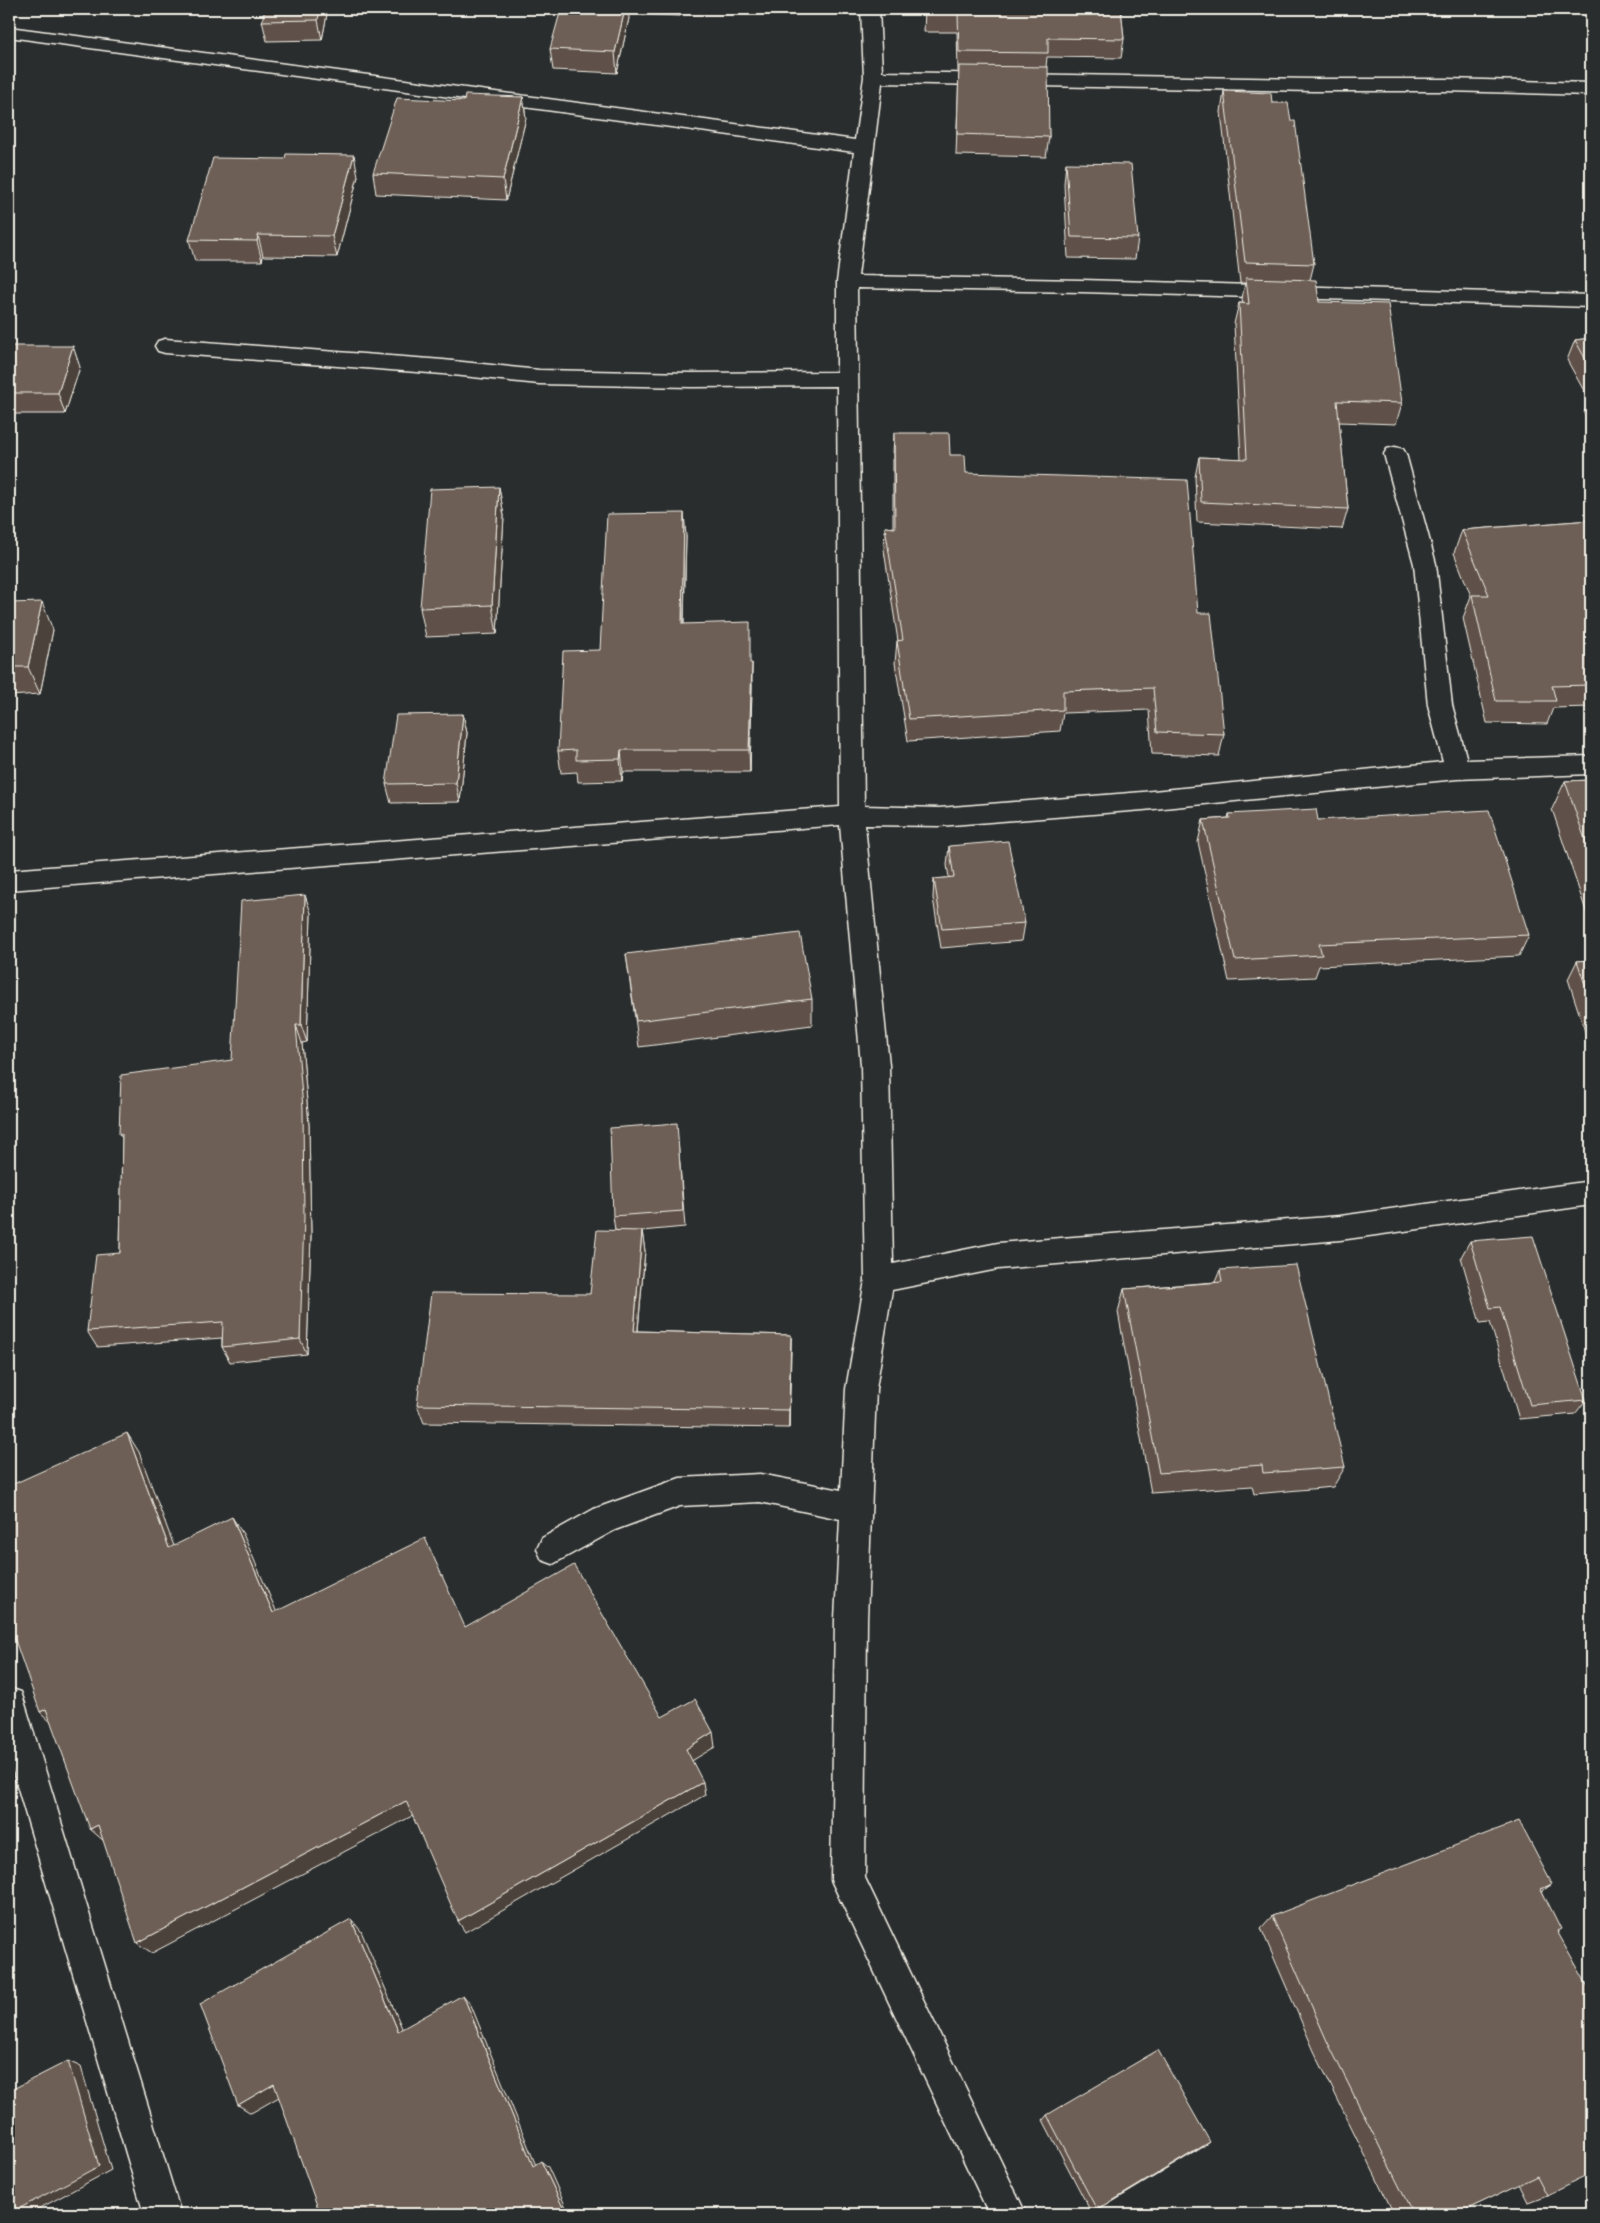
<svg xmlns="http://www.w3.org/2000/svg" width="1600" height="2223" font-family="Mynerve,sans-serif">
	<style>
		.lines { fill: none; stroke-linecap: round; stroke-linejoin: round }
		.street-casing { stroke: #f4f1e8; stroke-width: 3 }
		.street { fill: #2a2d2e; fill-rule: evenodd }
		.wall { fill: #5e5148; stroke: #f4f1e8 }
		.shaded-wall { fill: #4c423b; stroke: #f4f1e8 }
		.building { fill: #6d5e54; stroke: #f4f1e8 }
	</style>
	<rect width="100%" height="100%" fill="#2a2d2e"/>
	<filter id="ink" filterUnits="userSpaceOnUse"><feTurbulence type="fractalNoise" baseFrequency=".02" numOctaves="2"/><feDisplacementMap in="SourceGraphic" scale="10" xChannelSelector="R" yChannelSelector="G"/><feConvolveMatrix kernelMatrix="1 2 1 2 8 2 1 2 1" color-interpolation-filters="sRGB"/></filter>
	<g filter="url(#ink)">
		<g class="lines">
			<defs>
				<path id="street" d="M861,9H879L882,72L1313,79H1446L1591,83V95L1446,91H1313L882,83L858,276L1082,280L1591,295V307L1082,292L857,288L864,806L939,808L1143,792L1443,762L1428,705L1414,564L1384,454L1387,449L1395,447L1403,449L1406,454L1436,564L1452,705L1467,760L1591,756V774L1457,779L1143,810L939,826L865,825L889,1065L893,1264L998,1243L1340,1216L1591,1181V1205L1340,1240L998,1269L892,1290L876,1389L867,1619L865,1878L1026,2214H989L831,1880L835,1619L840,1519L760,1502L680,1506L615,1530L553,1564L542,1560L537,1549L542,1538L594,1509L680,1478L760,1474L841,1490L846,1389L865,1280L861,1065L840,825L9,890V870L840,807L837,386L691,387L539,384L443,374L165,353L158,351L155,346L158,341L165,339L443,360L539,370L691,373L837,372V282L854,152L9,37V27L855,140L864,77Z
					M9,1688L21,1692L25,1704L181,2214H144L9,1758Z"/>
			</defs>
			<use href="#street" class="street-casing"/>
			<use href="#street" class="street"/>
		</g>
		<path class="wall" d="M328,9L322,40L267,41L262,21Z
			M635,9H681L680,16L635,14Z
			M925,9H1121L1124,39L1121,58L1047,57L1046,67L1049,137L1046,157L956,155L959,71H958L957,32H924Z
			M629,18L617,73L553,70L550,49Z
			M1224,91L1272,103L1314,264L1310,280L1319,302L1402,403L1396,424L1339,422L1348,509L1342,529L1197,522L1195,477L1199,457L1241,459L1234,324L1239,303H1243L1242,299L1245,283H1240L1221,112Z
			M523,97L526,118L506,200L376,194L373,173L464,101Z
			M1066,163L1138,238L1135,259L1068,258L1064,184Z
			M358,176L337,257L263,256L262,261H195L189,240Z
			M1591,338V425L1584,413L1589,400L1567,360L1575,340Z
			M9,346L80,367L65,414H9Z
			M894,433L950,455L966,473L1198,613L1224,734L1219,756L1152,754L1149,710L1063,713L1060,731L908,741L895,663L897,641H898L884,550L885,527L893,528V455Z
			M499,487L504,516L497,634L426,637L420,608Z
			M1591,520V707L1553,708L1547,724L1487,723L1463,618L1471,596L1454,553L1462,530Z
			M686,536L684,624L750,663L752,686L750,772H623L622,781L578,782L577,772L561,773L558,751L600,650Z
			M9,603L53,630L40,694L9,696Z
			M463,714L467,733L460,802L391,803L386,784Z
			M1591,780V926L1552,809L1565,781Z
			M1229,814L1318,820L1529,935L1519,956L1319,966L1315,977L1229,981L1198,842L1203,820L1228,818Z
			M949,846L1025,923L1022,941L941,948L933,898L934,879L949,878L947,865Z
			M311,913L307,1042L302,1043L309,1125L311,1235L307,1354L230,1362L222,1347V1338L97,1347L87,1331L120,1253L122,1138L119,1134L232,1060Z
			M626,954L812,999V1025L639,1047Z
			M1591,960V1050L1568,979L1577,961Z
			M678,1140L685,1227L642,1231L645,1251L638,1331L791,1335L789,1428L424,1423L417,1405L590,1294L615,1230L613,1216Z
			M1470,1241L1586,1400L1575,1414L1519,1419L1490,1322L1480,1323L1461,1257Z
			M1220,1270L1345,1467L1333,1487L1254,1494L1252,1486L1151,1493L1118,1312L1124,1289L1215,1282Z
			M1552,1884L1542,1891L1558,1932L1547,2195L1528,2202L1519,2184L1457,2214H1394L1314,2051L1261,1928L1272,1916Z
			M1047,2115L1203,2147L1092,2214L1043,2120Z"/>
		<path class="shaded-wall" d="M320,9H328L322,40L318,20Z
			M625,9H628L629,18L617,73L615,52Z
			M523,97L526,118L506,200L503,179Z
			M354,155L358,176L337,257L332,236Z
			M258,235L263,256L262,261L257,241Z
			M73,346L80,367L65,414L58,393Z
			M499,487L504,516L497,634L492,605Z
			M684,513L686,536L683,647L682,624Z
			M42,602L53,630L40,694L28,667Z
			M752,663V686L750,772L749,750Z
			M463,714L467,733L460,802L456,783Z
			M621,750L623,772L622,781L620,759Z
			M305,895L311,913L307,1042L301,1025Z
			M296,1025L302,1043L309,1125L311,1235L307,1354L300,1339Z
			M642,1231L645,1251L636,1350L634,1331Z
			M791,1335V1354L789,1428V1410Z
			M127,1433L139,1452L181,1565L169,1548Z
			M232,1517L243,1534L284,1629L273,1613Z
			M46,1709L56,1727L40,1712Z
			M713,1732L715,1747L688,1763L686,1749Z
			M703,1782L705,1795L465,1932L458,1921Z
			M406,1801L414,1815L152,1953L137,1943Z
			M98,1825L105,1842L90,1829Z
			M1552,1884L1534,1897L1541,1889Z
			M351,1919L361,1931L407,2040L398,2031Z
			M463,1995L471,2005L539,2173L533,2166Z
			M68,2061L81,2067L111,2170L29,2214H9Z
			M274,2084L286,2093L251,2113L238,2105Z
			M1210,2142L1203,2147L1092,2214L1097,2210Z
			M541,2161L548,2167L569,2214H566Z"/>
		<path class="building" d="M265,9H320L318,20L262,21Z
			M561,9H625L615,52L550,49Z
			M925,9H1121L1124,39L1048,38V53L959,52L958,13L925,12Z
			M959,66L1048,67L1049,137L957,134Z
			M1224,91L1271,93L1272,103H1288L1291,121H1295L1314,264L1245,262Z
			M465,95L523,97L503,179L373,173L397,98L464,101Z
			M286,154L354,155L332,236L258,235L257,241L189,240L213,158L285,159Z
			M1066,163L1131,164L1138,238L1071,237Z
			M1246,278L1316,280L1319,302L1388,304L1402,403L1337,401L1348,509L1201,502L1199,457L1247,459L1239,303L1249,304Z
			M1591,338V369L1575,340Z
			M9,346H73L58,393H9Z
			M894,433H949L950,455H965L966,473L1187,480L1198,613H1211L1224,734L1157,732L1153,688L1063,691V710L909,719L897,641L903,640L885,527L895,528Z
			M499,487L492,605L420,608L430,489Z
			M684,513L682,624L750,622V663H752L749,750H621L620,759L576,760V750L558,751L563,651L600,650L607,514Z
			M1591,520V685L1552,686L1556,701H1496L1472,595H1489L1462,530Z
			M42,602L28,667H9V603Z
			M463,714L456,783L386,784L396,715Z
			M1591,780V857L1565,781Z
			M1316,809L1318,820L1489,810L1529,935L1319,944L1322,955L1235,960L1203,820L1230,818L1229,814Z
			M1008,841L1025,923L942,929L934,879L954,877L949,846Z
			M305,895L301,1025H296L303,1108L304,1218L300,1339L222,1347L223,1322L87,1331L96,1255L120,1253L122,1134H119L121,1075L232,1060L241,901Z
			M800,933L812,999L636,1021L626,954Z
			M1591,960V1002L1577,961Z
			M677,1123L683,1211L613,1216L610,1128Z
			M597,1230L642,1231L634,1331L791,1335L789,1410L417,1405L431,1293L590,1294Z
			M1533,1236L1586,1400L1530,1405L1500,1307L1490,1308L1470,1241Z
			M1296,1265L1345,1467L1263,1473L1262,1465L1159,1473L1124,1289L1222,1282L1220,1270Z
			M127,1433L169,1548L232,1517L273,1613L425,1538L465,1627L574,1565L662,1717L695,1699L713,1732L686,1749L703,1782L458,1921L406,1801L137,1943L98,1825L90,1829L46,1709L40,1712L9,1623V1486Z
			M1519,1821L1552,1884L1541,1889L1561,1929L1557,1931L1591,1992V2174L1547,2195L1537,2176L1457,2214H1413L1327,2041L1272,1916Z
			M351,1919L398,2031L463,1995L533,2166L541,2161L566,2214H320L274,2084L238,2105L200,2004Z
			M1158,2050L1210,2142L1097,2210L1047,2115Z
			M68,2061L99,2166L9,2214V2091Z"/>
	</g>
	<rect width="1600" height="2223" fill="none" stroke="#2a2d2e" stroke-width="30"/>
	<rect x="15" y="15" width="1570" height="2193" fill="none" stroke="#f4f1e8" stroke-width="2" filter="url(#ink)"/>
</svg>
